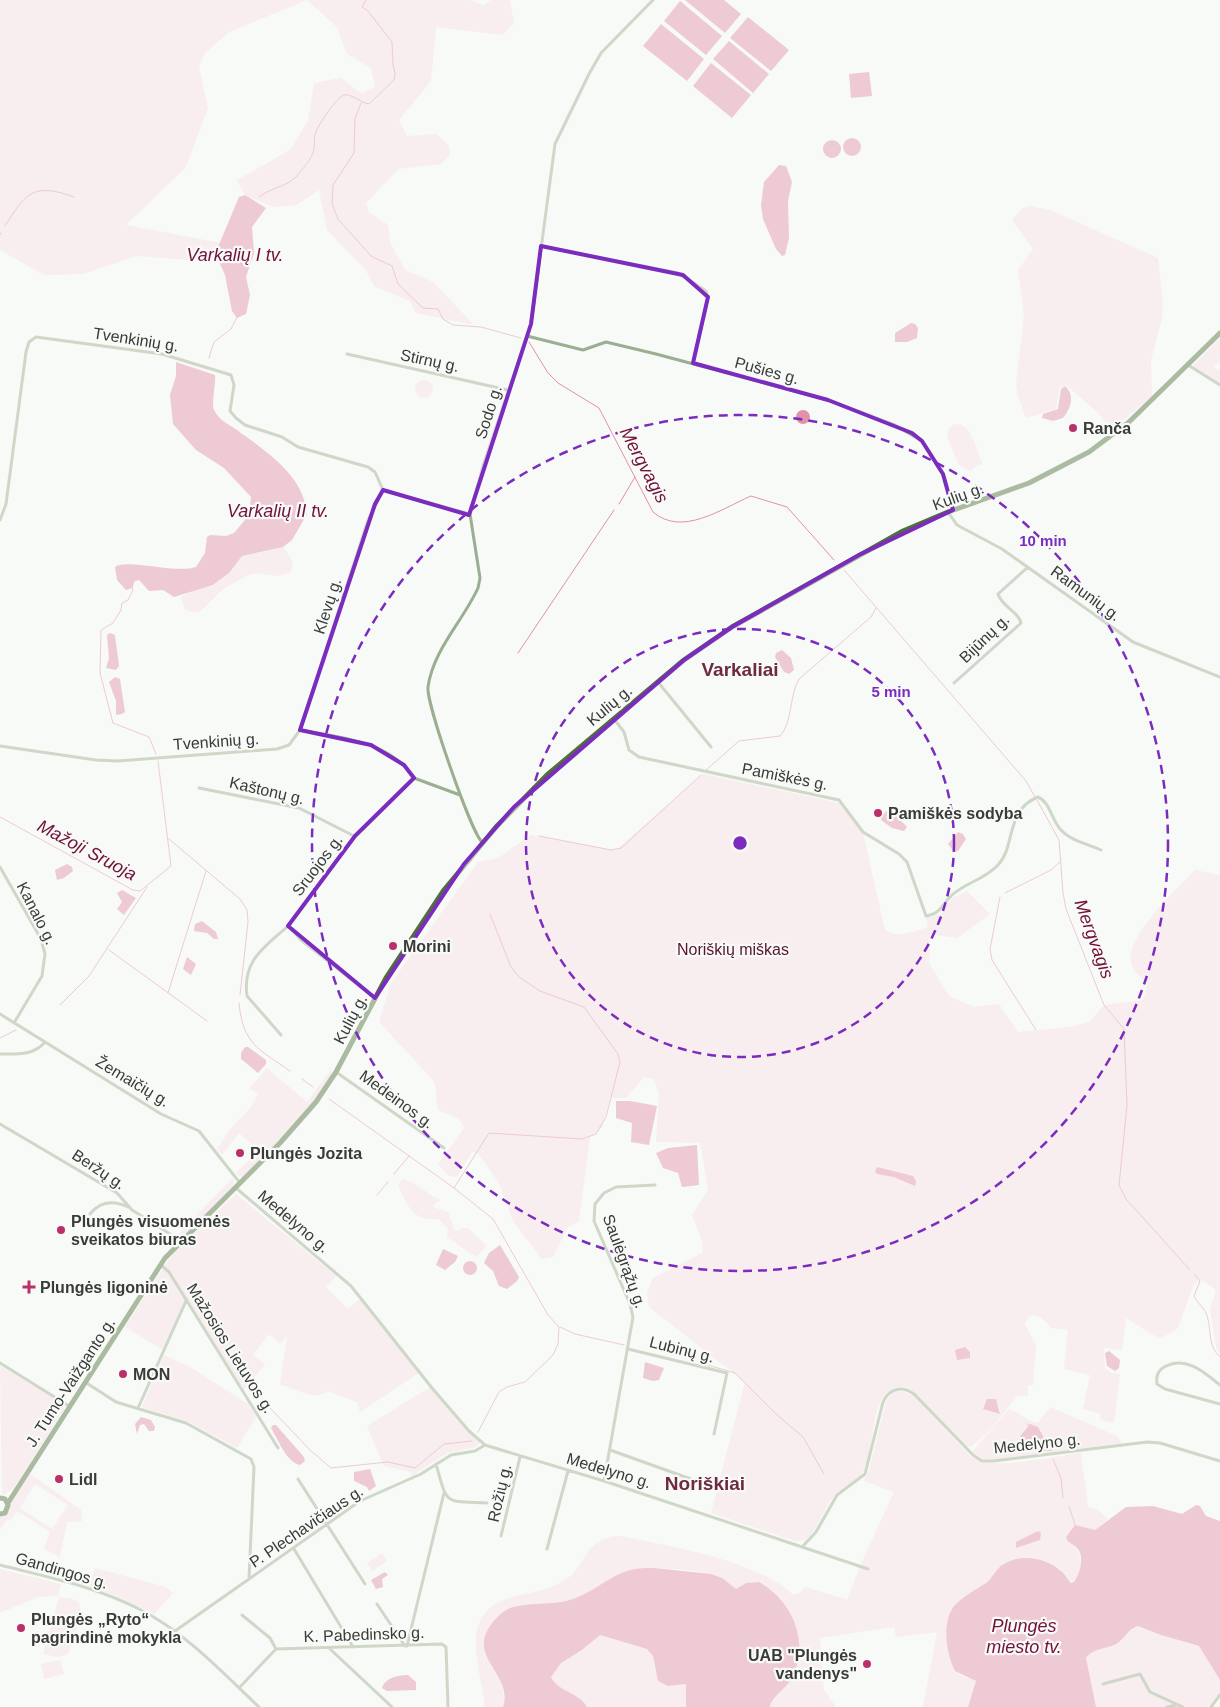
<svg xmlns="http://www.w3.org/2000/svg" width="1220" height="1707" font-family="Arial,sans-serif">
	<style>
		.green { fill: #f8dfe6; fill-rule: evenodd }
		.water { fill: #e391aa }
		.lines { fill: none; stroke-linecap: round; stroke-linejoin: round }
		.stream { stroke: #e391aa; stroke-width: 1 }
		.minor { stroke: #9bae91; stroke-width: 3 }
		.primary { stroke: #4e6f3a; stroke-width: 5 }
		.marked { fill: none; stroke: #7b2cbf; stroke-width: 4; stroke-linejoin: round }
		.ring { fill: none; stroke: #7b2cbf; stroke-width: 2.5; stroke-dasharray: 9 6 }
		.poi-dot { fill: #ba3069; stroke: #f7faf6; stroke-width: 2 }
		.labels { text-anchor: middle; stroke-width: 4.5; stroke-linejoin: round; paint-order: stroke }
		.street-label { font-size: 16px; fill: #3a3b39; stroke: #f7faf6 }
		.poi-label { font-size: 16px; font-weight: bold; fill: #3a3b39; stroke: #f7faf6; text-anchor: start }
		.park-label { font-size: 16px; fill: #5b1331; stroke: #f7faf6 }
		.water-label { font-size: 18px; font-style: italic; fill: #72113c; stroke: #f7faf6 }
		.quarter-label { font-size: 19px; font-weight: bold; fill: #6e2a43; stroke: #f7faf6 }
		.centre { fill: #7b2cbf; stroke: #f7faf6; stroke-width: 2.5 }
		.ring-label { font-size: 15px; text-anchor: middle; font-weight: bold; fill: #7b2cbf; stroke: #f7faf6; stroke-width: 4.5; stroke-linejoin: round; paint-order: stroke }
	</style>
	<rect width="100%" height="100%" fill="#f7faf6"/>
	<path class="green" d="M0,0H469L484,5L491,0H510L514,23L503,35L436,27L431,81L399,120L407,136L437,134L449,146L450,155L441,164L398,169L366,203L369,212L388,225L390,242L405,270L433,282L474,325L416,313L410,301L374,286L365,269L327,230L319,190L296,205L273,207L245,195L237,180L290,150L308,121L314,83L341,78L362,94L375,86L371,68L347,54L337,27L307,0L229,32L205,53L199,67L208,108L186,167L126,225L221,243L217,257L218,262L137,256L83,274L44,275L0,250Z
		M1029,206L1050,210L1158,258L1163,304L1162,318L1151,360L1152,396L1112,430L1096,411L1066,385L1060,387L1056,409L1026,418L1018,396L1016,383L1024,315L1018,270L1033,249L1012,220L1023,208Z
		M1220,338V361L1214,367L1220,371V383L1194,369L1193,365Z
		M415 389a9 9 0 1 1 18 0a9 9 0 1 1-18 0Z
		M955,424C972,423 977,452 983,465L979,464L970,471L959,465L947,437L949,428Z
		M283,547L293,562L291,572L278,576L256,573L248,575L223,589L201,611L195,613L185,610L181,597L199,588L213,586L229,573L242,556Z
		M703,774L839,803L863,833L885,930C897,939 915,931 928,927L926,918L941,914L951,899L967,891L990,914L957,938L930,934L929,963L949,996L974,1007L999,1004L1018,1032L1069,1027L1089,1022L1104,1005L1143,1000L1148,984C1144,980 1137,975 1134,970C1116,943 1178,889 1195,870L1220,875V1353L1217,1351L1210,1310L1216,1290L1202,1280L1194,1284L1178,1328L1160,1339L1126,1318L1122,1350L1104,1348L1105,1368L1111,1373L1120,1374L1114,1423L1100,1420L1101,1414L1083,1409L1090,1375L1064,1369L1068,1330L1051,1328C1045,1320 1038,1313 1028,1317L1025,1324L1036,1345L1033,1385H1028V1396H1017L991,1429L971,1447L965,1446L910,1388C866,1378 878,1445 864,1470C858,1481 843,1485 835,1495C823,1508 819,1528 806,1540L795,1541L711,1513L745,1382L649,1307L647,1293L653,1278L702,1253L703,1243L692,1215L708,1190L700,1143L656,1142L659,1094L654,1079L644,1077L626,1098H610L602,1127L590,1137L579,1221L568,1227L553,1257L542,1259L513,1221L499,1183L478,1153L472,1152L457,1177L449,1176L438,1164L464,1128C462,1117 448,1114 438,1110C435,1100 438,1088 433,1080L379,1022L391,983L478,862L498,858L531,835L616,850ZM987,1399H994L1001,1411L999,1414L984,1409Z
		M267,1068L307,1102L331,1070L332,1073C316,1108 271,1149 243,1177H240L236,1173L259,1150L239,1133L222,1155L217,1149L232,1127L251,1107L258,1093L249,1089Z
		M233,1178L234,1186C217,1204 199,1224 179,1238L176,1236Z
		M403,1179C417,1182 430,1197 441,1200L434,1204L433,1207L448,1212L454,1229L457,1231L461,1228H468L487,1246L476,1257L447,1237L448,1229L439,1219C412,1222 407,1204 398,1185Z
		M236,1194L336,1276L326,1287L348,1309L360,1299L419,1373L360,1412L357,1402L328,1391C311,1402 298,1388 280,1385L287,1336L280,1344L269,1334L253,1355L265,1364L244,1390L186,1298L163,1350L125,1327L173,1253Z
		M164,1355L190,1367L248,1404L256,1417L237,1448L187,1421L142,1407Z
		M0,1366L63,1403L65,1408L14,1488L2,1496Z
		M430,1387L465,1429L480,1443L476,1447L447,1453L412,1476L411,1472L384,1466L367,1426Z
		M903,1391L915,1397L970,1456C989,1472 1056,1456 1081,1453L1088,1507L1097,1509L1108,1519L1095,1530H1086L1078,1526L1069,1543C1084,1551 1084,1569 1074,1582C1067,1582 1064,1572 1058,1568C1048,1561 1037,1559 1025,1559C1002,1560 1001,1571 987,1582C976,1591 963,1596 953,1608C941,1623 946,1664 962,1676C966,1679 971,1677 976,1681L968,1707H923L937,1632L896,1637L894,1627L820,1638L824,1690L836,1707H770C771,1697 785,1689 791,1680C811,1645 792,1600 759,1582L746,1583L736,1589C727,1585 720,1577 710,1574C691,1569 641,1565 623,1573C604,1581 588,1595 568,1601C535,1610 508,1598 487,1632C491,1649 508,1692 503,1707H485C480,1663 455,1610 517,1596C534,1592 554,1588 568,1578C589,1561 584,1539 619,1536C666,1545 760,1561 793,1595L800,1593L805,1587L847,1600L860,1566L894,1492L864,1481L869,1470L887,1398L894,1392ZM1038,1531L1040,1540L1016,1548V1543Z
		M1050,1407L1117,1436L1122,1443L992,1460L981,1458L972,1452L1009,1409C1020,1413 1027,1421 1038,1423ZM1026,1427H1038L1052,1447L1046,1452L1027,1449L1020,1436Z
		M29,1473L81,1510L82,1521L67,1522L60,1557L44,1549L50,1532L17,1511L10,1521L7,1519L0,1530V1517L8,1513L10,1500ZM35,1484L68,1505L52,1529L20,1508Z
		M382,1553L387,1561L372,1571L367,1563Z
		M95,1568L166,1587L173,1593L154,1614L115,1595L89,1587Z
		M0,1569L61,1584L58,1596L38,1597L0,1613Z
		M59,1597C65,1598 75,1598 79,1603C84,1612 72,1642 69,1652C62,1660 53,1656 43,1654Z
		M1143,1626L1161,1635L1200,1647L1220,1680V1693L1208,1707H1096L1086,1658L1093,1651L1113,1645L1134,1627Z
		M600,1635L647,1649L653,1656L655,1670L668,1686L686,1684V1707H587C579,1693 559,1692 551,1677C556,1661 573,1657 585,1648C590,1644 594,1638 600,1635Z
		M60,1660L64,1674L44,1679L41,1664Z"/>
	<path class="water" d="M685,0H724L741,14L725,33Z
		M680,1L722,36L706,55L664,21Z
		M748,17L789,50L771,71L730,38Z
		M661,24L704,59L687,81L643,46Z
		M729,41L769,74L753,93L713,59Z
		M711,63L751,95L732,118L693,86Z
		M869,72L872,96L851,98L849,74Z
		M843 147a9 9 0 1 1 18 0a9 9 0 1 1-18 0Z
		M823 149a9 9 0 1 1 18 0a9 9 0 1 1-18 0Z
		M779,165L786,166L792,182L788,201L789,238L785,255L782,256L776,249L763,219L761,205L764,182Z
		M245,195L266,208L252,227L254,253L246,277L250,295L246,314L237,318L232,311L225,275L217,257L218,247L239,197Z
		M911,323L915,324L918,328L917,338L907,342H895V333Z
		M176,362L215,375C216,385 211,402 214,410C219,420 228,424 237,430C265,451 304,475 307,514L292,540L283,547L242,556L229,573L213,585L174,597L163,590L149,591L139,580L135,581L132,588L126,590L117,580L115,567C126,558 176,574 196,567L205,553L207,537L210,535L226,536L234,533L249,515L251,497L224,468L196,450L173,424L170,395L176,376Z
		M1065,386C1076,396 1070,409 1063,418L1053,421L1042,418L1043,414L1058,409L1061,389Z
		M796 417a7 7 0 1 1 14 0a7 7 0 1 1-14 0Z
		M110,633L115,635L119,666L116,670L106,668L109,658L107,635Z
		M782,650L791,658L794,670L789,674L784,672L775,657L776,653Z
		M115,677L120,679L125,712L122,714L116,715V701L109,682Z
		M889,808L907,827L904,831L892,828L881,820V817Z
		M958,832L963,834L966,839L958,851L954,852L948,844Z
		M67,864L72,867L73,871L64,878L57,880L55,870Z
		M122,890L136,898L124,915L117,909L122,902L117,893Z
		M202,921L216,932L218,939H214L207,933L194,931L195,924Z
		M187,957L196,964L191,975L183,969Z
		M245,1047H248L266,1060V1064L258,1073L241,1059V1053Z
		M616,1101H630L657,1106L649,1145L631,1142L632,1123L616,1118Z
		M697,1145L699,1185L682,1187L678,1173L663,1168L656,1153L668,1148Z
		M877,1167L913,1176L916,1181L915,1186L894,1177L877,1174L875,1172Z
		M500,1245L519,1277L517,1281L507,1289L499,1286L493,1271L484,1263L489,1253Z
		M443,1249L458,1256L455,1262L445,1270L436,1265Z
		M463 1268a7 7 0 1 1 14 0a7 7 0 1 1-14 0Z
		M965,1347L970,1352V1358L957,1360L955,1350Z
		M1109,1351L1120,1360L1119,1368L1115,1371L1107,1366L1105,1353Z
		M645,1362L664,1368L659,1380L653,1381L643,1378Z
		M987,1399H996L1000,1414L983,1409Z
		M141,1417L151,1420L155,1427L154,1431H149L144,1424L140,1425L137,1434L135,1424Z
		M1030,1424L1038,1427L1052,1451H1037L1023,1447L1020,1436Z
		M273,1425H276L304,1457L305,1461L300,1465C286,1462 278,1439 271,1428Z
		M370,1469L376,1486L369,1491L367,1487L354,1481V1472Z
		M1196,1505L1200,1506L1206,1516L1220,1521V1680L1199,1646L1161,1635L1138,1626C1128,1628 1125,1639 1116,1644C1106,1649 1093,1648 1086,1658L1096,1707H968L976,1681L955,1671C946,1653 941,1621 955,1605C964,1596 975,1590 986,1583C993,1578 996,1568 1004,1564C1021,1553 1047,1558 1061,1571C1065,1574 1067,1579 1071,1583L1074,1582C1080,1574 1085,1556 1077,1548C1072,1543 1068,1544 1066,1537L1075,1525L1095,1530L1126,1507L1153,1506L1182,1514Z
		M1038,1531L1041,1533L1040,1540L1016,1548V1542Z
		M654,1568L711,1574L722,1578L736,1589L746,1583L759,1582C793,1601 811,1644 791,1679C786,1689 771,1697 770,1707H686V1684L668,1686L658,1681L653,1656L647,1649L600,1635L582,1650L561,1663L551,1677C558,1692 579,1692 587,1707H503C512,1680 481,1664 484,1640C486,1628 497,1616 506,1610C520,1602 550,1605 566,1601C588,1596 604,1580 624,1572C634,1568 644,1568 654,1568Z
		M385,1572L388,1575L382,1579L383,1587L376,1589L371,1580Z
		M408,1675L416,1682V1690L387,1691L382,1688C385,1678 398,1675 408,1675Z"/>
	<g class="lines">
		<path class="stream" d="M361,103L355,119L354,153L333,185L332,204L338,219L371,256L392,266L398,284L423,308L438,309L443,319L453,325L481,327L521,338
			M259,197C270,188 286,187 296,177C301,171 309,162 312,155C316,148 313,139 316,132C318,125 337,97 344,95C351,93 361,103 369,104L394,80L395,73L393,65L392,42L368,11L362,7L366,0
			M5,226C26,193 33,182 74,197
			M0,235L1,233
			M529,342L548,373L558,383L599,408L653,512C682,537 721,509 751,496L787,507L834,560
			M209,358L214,342L231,329L237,317
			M619,504L635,477
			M844,570L1026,781L1035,797
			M132,586L133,590L128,600L122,603L121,610L113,623L101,630L100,673L113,723L149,737L156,754
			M518,653L614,510
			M706,770L739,741L780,736C793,722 789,696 799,679L871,617L876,608
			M1037,800L1059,840L1063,893L1066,909L1104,1005L1124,1029L1127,1105L1119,1185L1126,1199L1190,1270
			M0,817L133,890L140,891L171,866L158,761
			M539,836L611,850L621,848L701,775
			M169,839L240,899L247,910L248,922L240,995
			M1005,893L1051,870L1060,862
			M1000,897L990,949L992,960L1036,1030
			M109,950L207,1021
			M168,993L206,871
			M239,1003C243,1045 259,1049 290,1071
			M60,1005L89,976L147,887
			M0,1038L16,1030
			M302,1079L313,1087
			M329,1099L454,1188L493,1219L548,1315L559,1327L558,1344L553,1355L525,1382L507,1387L499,1392L478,1432
			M394,1174L409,1156
			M454,1188L489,1133L582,1139L596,1134L606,1117L620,1062L618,1054L584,1007L540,991L519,977L511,967L490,914
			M377,1195L388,1182
			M1194,1274L1200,1281L1194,1296C1197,1303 1205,1308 1207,1316C1212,1331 1207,1345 1220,1357
			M560,1327L575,1334L624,1345
			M704,1364L735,1373L776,1414L803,1437L824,1474
			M270,1408L310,1450L331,1468L388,1462L415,1468L444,1444L472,1441
			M1027,1424L1029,1425
			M1053,1459L1061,1478L1063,1498
			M1069,1506L1075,1525"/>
		<path class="minor" d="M541,246L678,273L706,291L708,297L693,363
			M527,336L583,350L606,342L656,354L828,400L895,425L922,441L943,474L953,510
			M347,354L508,390
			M1188,365L1220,385
			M383,490L470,514
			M948,512L957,525L1002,549L1133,642L1220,677
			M0,520L6,504L26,352L29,342L36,337L162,354L231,375L234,385L230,411L236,418L245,425L282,437L298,447L368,467L375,472L383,490
			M658,682L711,747
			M954,683L1021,623C1019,612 1002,607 998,594L1028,567
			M614,719L624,732L629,750L639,757L839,800L863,832L899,854L907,862L926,916C941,914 942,904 952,895C965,883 984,880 998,865C1016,846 1005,810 1038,797C1050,802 1052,821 1061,830C1071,841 1088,844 1101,850
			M300,730L368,520L383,490
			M0,746L96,760L118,761L277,749L289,745L300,730C339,737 390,741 414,778
			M199,788L299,808L354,836
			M482,842C471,832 426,703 428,687C433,650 463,621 478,588L480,578L470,514L483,466L531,324L555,144L589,74L601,53L653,0
			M0,867L41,939L45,954L42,976L14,1023
			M375,998L301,940L288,926L355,836L414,778L460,795
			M0,1014L161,1114L199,1131L240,1183
			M281,1035L247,996C242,960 265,947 288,926
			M0,1054C15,1054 34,1056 45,1042
			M336,1072L444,1148
			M0,1124L117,1193L132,1210L170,1234L179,1242
			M236,1188L351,1286L432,1388L469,1431L485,1445L604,1481L868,1569
			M90,1214C100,1201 113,1200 128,1207
			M161,1265L169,1272L278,1448
			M628,1349L727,1373L714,1434
			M0,1363L69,1406
			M85,1382L116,1402L186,1423L251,1459L254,1467L249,1579
			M1220,1385C1204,1372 1186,1355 1164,1367C1157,1371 1156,1377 1157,1384L1165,1389L1220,1404
			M138,1408L186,1301
			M610,1450L702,1483
			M436,1464C448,1506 443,1501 487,1503
			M298,1479L365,1584
			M604,1481L633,1317L630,1304L594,1221L595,1204L604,1193L616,1187L655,1185
			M501,1536L520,1457
			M803,1546L816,1532L837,1495L865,1474L883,1402C889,1388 903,1385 915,1395L973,1455L982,1461H993L1147,1442L1160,1443L1220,1461
			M294,1549L353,1647
			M547,1549L568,1471
			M0,1565C48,1577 97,1587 141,1610C186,1633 223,1673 259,1707
			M377,1604L405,1646
			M242,1615L270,1638L276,1649
			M175,1631L360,1501L421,1474L451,1455L475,1451L485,1445
			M407,1646L444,1493
			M329,1648L392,1707
			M1103,1684L1140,1674L1150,1692L1183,1707
			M239,1688L276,1649L442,1644L446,1647L448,1707
			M1167,1707L1176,1705
			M1211,1707L1220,1695"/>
		<path class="primary" d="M0,1498L5,1499L8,1505L5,1513L0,1514
			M8,1503L165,1258L280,1143L316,1102L336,1072L386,978L444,890L496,827L547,775L684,660L732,627L903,531L948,512L1029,483L1089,452L1129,422L1220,333"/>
	</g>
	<path d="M0 0H1220V1707H0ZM541,246L683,275L708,297L693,363L828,400L912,433L922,441L943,474L953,510L859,555L732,627L684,660L514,807L464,864L375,998L288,926L355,836L414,778L404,765L371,745L300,730L375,504L383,490L469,515L531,324Z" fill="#f7faf6" fill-opacity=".55" fill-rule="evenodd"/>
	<path class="marked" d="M541,246L683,275L708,297L693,363L828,400L912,433L922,441L943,474L953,510L859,555L732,627L684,660L514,807L464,864L375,998L288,926L355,836L414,778L404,765L371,745L300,730L375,504L383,490L469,515L531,324Z"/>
	<g class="ring">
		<circle cx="740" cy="843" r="214"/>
		<circle cx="740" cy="843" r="428"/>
	</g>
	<g class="poi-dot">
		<circle cx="1073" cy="428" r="5"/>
		<circle cx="878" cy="813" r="5"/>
		<circle cx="393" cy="946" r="5"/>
		<circle cx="240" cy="1153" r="5"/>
		<circle cx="61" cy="1230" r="5"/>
		<path d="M26.5 1279.5h5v5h5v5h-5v5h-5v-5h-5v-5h5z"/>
		<circle cx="123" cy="1374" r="5"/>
		<circle cx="59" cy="1479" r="5"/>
		<circle cx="21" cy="1628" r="5"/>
		<circle cx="867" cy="1664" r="5"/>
	</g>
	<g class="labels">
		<g class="street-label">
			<text transform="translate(136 339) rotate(9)" y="6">Tvenkinių g.</text>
			<text transform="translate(430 360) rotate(12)" y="6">Stirnų g.</text>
			<text transform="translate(767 370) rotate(15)" y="6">Pušies g.</text>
			<text transform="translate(488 412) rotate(-72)" y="6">Sodo g.</text>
			<text transform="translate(958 496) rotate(-20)" y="6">Kulių g.</text>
			<text transform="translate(1086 593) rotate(36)" y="6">Ramunių g.</text>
			<text transform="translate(327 606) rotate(-72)" y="6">Klevų g.</text>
			<text transform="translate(984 638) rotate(-44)" y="6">Bijūnų g.</text>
			<text transform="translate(609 705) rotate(-40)" y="6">Kulių g.</text>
			<text transform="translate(216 741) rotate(-4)" y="6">Tvenkinių g.</text>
			<text transform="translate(785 776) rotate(11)" y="6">Pamiškės g.</text>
			<text transform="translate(267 790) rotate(13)" y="6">Kaštonų g.</text>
			<text transform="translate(317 865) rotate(-53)" y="6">Sruojos g.</text>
			<text transform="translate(37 913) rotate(63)" y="6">Kanalo g.</text>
			<text transform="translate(350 1019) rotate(-62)" y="6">Kulių g.</text>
			<text transform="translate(133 1081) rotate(31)" y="6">Žemaičių g.</text>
			<text transform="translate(397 1099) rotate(36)" y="6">Medeinos g.</text>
			<text transform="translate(99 1169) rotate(33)" y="6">Beržų g.</text>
			<text transform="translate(294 1221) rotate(40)" y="6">Medelyno g.</text>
			<text transform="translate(625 1261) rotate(70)" y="6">Saulėgrąžų g.</text>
			<text transform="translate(231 1348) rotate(58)" y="6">Mažosios Lietuvos g.</text>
			<text transform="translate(682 1349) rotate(14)" y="6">Lubinų g.</text>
			<text transform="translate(70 1382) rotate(-57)" y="6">J. Tumo-Vaižganto g.</text>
			<text transform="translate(1037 1443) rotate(-6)" y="6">Medelyno g.</text>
			<text transform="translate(609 1470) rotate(17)" y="6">Medelyno g.</text>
			<text transform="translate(499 1493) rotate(-77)" y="6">Rožių g.</text>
			<text transform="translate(306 1526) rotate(-34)" y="6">P. Plechavičiaus g.</text>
			<text transform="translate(62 1570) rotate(16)" y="6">Gandingos g.</text>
			<text transform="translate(364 1634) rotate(-2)" y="6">K. Pabedinsko g.</text>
		</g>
		<g class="poi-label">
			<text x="1083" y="434">Ranča</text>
			<text x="888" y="819">Pamiškės sodyba</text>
			<text x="403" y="952">Morini</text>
			<text x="250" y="1159">Plungės Jozita</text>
			<text x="71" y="1227">Plungės visuomenės<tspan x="71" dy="18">sveikatos biuras</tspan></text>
			<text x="40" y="1293">Plungės ligoninė</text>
			<text x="133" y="1380">MON</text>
			<text x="69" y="1485">Lidl</text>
			<text x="31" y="1625">Plungės „Ryto“<tspan x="31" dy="18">pagrindinė mokykla</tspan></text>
			<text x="857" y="1661" text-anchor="end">UAB "Plungės<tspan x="857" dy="18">vandenys"</tspan></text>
		</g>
		<g class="park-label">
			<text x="733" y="955">Noriškių miškas</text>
		</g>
		<g class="water-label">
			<text x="235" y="261">Varkalių I tv.</text>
			<text transform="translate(644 465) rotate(62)" y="6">Mergvagis</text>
			<text x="278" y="517">Varkalių II tv.</text>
			<text transform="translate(87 850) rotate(28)" y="6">Mažoji Sruoja</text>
			<text transform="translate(1094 939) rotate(70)" y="6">Mergvagis</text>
			<text x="1024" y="1632">Plungės<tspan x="1024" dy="21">miesto tv.</tspan></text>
		</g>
		<g class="quarter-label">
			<text x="740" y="676">Varkaliai</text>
			<text x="705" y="1490">Noriškiai</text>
		</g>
	</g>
	<circle cx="740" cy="843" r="8" class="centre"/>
	<g class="ring-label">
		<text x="1043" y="546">10 min</text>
		<text x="891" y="697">5 min</text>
	</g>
</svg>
